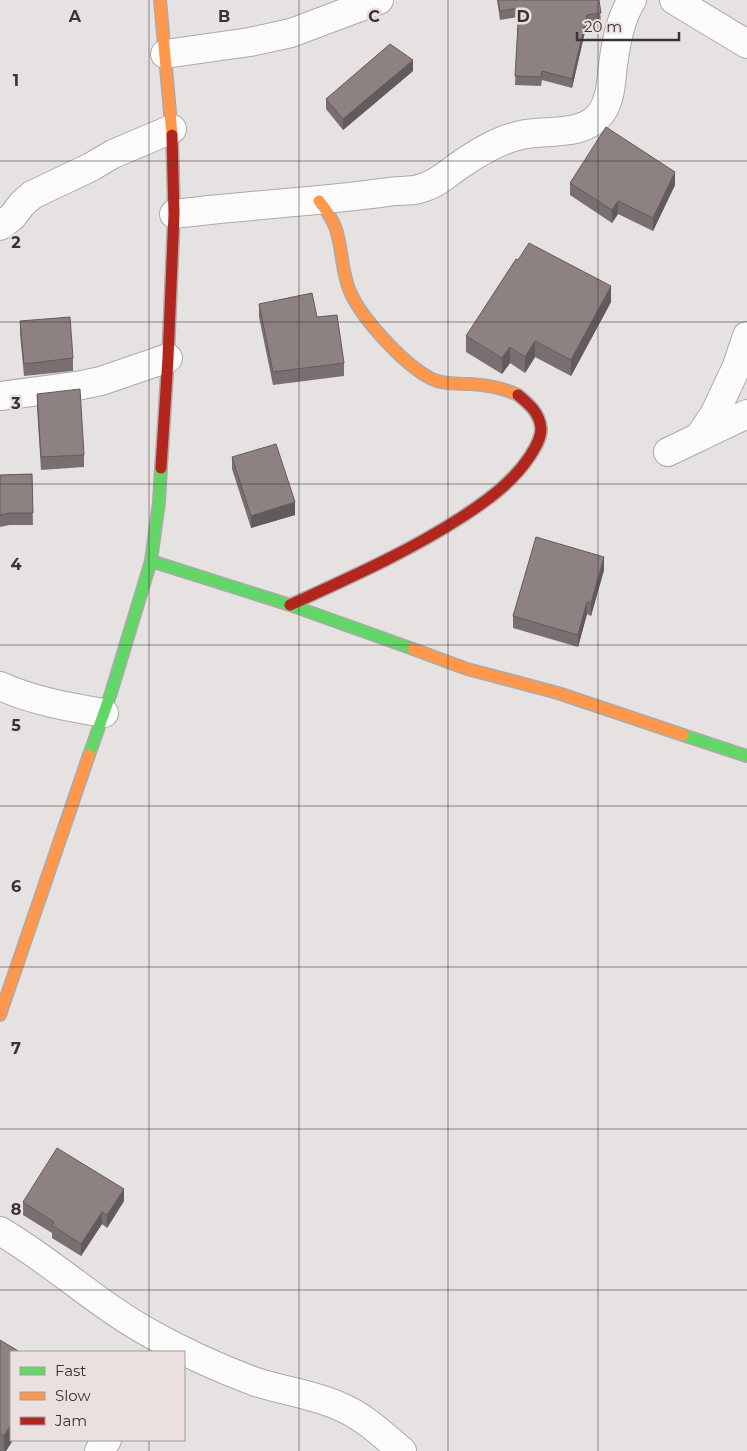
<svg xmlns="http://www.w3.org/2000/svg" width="747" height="1451" font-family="Montserrat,sans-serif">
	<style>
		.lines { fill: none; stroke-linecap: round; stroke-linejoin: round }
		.street-casing { stroke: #ada9a9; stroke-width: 30 }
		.fast-casing { stroke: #ada9a9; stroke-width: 14 }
		.slow-casing { stroke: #ada9a9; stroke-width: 14 }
		.jam-casing { stroke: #ada9a9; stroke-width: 14 }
		.street { stroke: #fbfbfb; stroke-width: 28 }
		.fast { stroke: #63d668; stroke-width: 11 }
		.slow { stroke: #ff974d; stroke-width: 11 }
		.jam { stroke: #b3261e; stroke-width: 11 }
		.wall { fill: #7a6f70 }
		.shaded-wall { fill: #635a5b }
		.building { fill: #8e8182; stroke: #635a5b }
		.grid { fill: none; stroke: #383434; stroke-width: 1; stroke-opacity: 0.55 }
		.grid-label { font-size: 16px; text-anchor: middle; font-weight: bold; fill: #383434; stroke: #eae0df; stroke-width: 5; stroke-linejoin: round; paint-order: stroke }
	</style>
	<rect width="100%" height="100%" fill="#e7e2e2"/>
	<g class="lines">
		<defs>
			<path id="street" d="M674,0L747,44
				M165,54L250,42L291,33L379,0
				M174,214C245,205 317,202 388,192C399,190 412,192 422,188C436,184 446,175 457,167C477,153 498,140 521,135C547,129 584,138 602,112C611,98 611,81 613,65C616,43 620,19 632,0
				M0,226L12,217L22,204L32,195L91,167L113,154L172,129
				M0,396L77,386L101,381L168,358
				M699,437L747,414
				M668,452L699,437L715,413L737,366L747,336
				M0,686C33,701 68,707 104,713
				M0,1231C53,1262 99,1306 153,1335C185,1353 219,1368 253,1381C282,1391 313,1394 341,1407C363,1416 383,1435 402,1451
				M99,1451L107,1440"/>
			<path id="fast" d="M151,561L290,605L413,649
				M683,735L747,756
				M89,755L111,693L151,561L159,502L161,468"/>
			<path id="slow" d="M160,0L172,135
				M319,201C345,232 337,248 347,283C355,313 404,365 432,379C444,385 457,383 470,384C485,385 504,388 518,395
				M413,649L467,669L558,693L683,735
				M0,1015L89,755"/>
			<path id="jam" d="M161,468L168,358L174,214L172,135
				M290,605C349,578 408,552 462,517C488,500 513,482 530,456C535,448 541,439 541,429C540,413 529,404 518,395"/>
		</defs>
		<use href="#street" class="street-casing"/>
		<use href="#fast" class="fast-casing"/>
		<use href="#slow" class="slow-casing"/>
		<use href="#jam" class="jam-casing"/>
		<use href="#street" class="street"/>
		<use href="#fast" class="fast"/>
		<use href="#slow" class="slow"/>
		<use href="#jam" class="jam"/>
	</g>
	<path class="wall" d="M497,0H599L601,22L587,23L572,88L542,80L541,86L515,85L518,17L500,20Z
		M413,71L343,130L326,109V99Z
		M570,183L675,185L653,231L618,214L612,223L570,195Z
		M611,302L571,376L535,357L525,373L510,363L502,374L466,352V336Z
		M259,304L317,317L344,363V376L273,385L259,317Z
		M20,321L73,358V371L24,376L20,334Z
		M37,394L84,455V467L41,470L37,407Z
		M232,457L295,515L251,528L232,469Z
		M32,474L33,525H10L0,527V475Z
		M604,570L591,616L587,614L578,647L513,628V616Z
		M124,1201L107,1228L102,1224L81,1256L52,1238V1233L23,1215V1202Z
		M0,1340L13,1440L6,1451H0Z"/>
	<path class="shaded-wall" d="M587,15V23L572,88V79Z
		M413,60V71L343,130V119Z
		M675,172V185L653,231V218Z
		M618,201V214L612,223V210Z
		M611,286V302L571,376V360Z
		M535,341V357L525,373V357Z
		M510,347V363L502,374V358Z
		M295,502V515L251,528V516Z
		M604,557V570L591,616V603Z
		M587,602V614L578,647V635Z
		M124,1189V1201L107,1228V1215Z
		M102,1212V1224L81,1256V1244Z
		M11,1424V1440H13L6,1451H4V1436Z"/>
	<path class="building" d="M498,0H599L601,13L587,15L572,79L542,71L541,77L515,76L519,8L500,11Z
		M390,44L413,60L343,119L326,99Z
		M606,127L675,172L653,218L618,201L612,210L570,183Z
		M529,243L611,286L571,360L535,341L525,357L510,347L502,358L466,336L516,259L518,260Z
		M312,293L317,317L337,315L344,363L273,372L259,304Z
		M70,317L73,358L24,364L20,321Z
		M80,389L84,455L41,457L37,394Z
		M276,444L295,502L251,516L232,457Z
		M32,474L33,513H10L0,515V475Z
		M536,537L604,557L591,603L587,602L578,635L513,616Z
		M57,1148L124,1189L107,1215L102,1212L81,1244L52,1225L54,1222L23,1202Z
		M0,1340L20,1352H11V1424L4,1436L0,1433Z"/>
	<path class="grid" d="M149,0V1352M299,0V1451M448,0V1451M598,0V1451M0,161H747M0,322H747M0,484H747M0,645H747M0,806H747M0,967H747M0,1129H747M0,1290H747M149,1440V1451"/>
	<g class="grid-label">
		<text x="75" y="22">A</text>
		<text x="224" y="22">B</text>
		<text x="374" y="22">C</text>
		<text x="523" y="22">D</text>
		<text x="16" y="86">1</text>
		<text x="16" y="248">2</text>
		<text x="16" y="409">3</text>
		<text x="16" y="570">4</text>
		<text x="16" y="731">5</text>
		<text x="16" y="892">6</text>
		<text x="16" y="1054">7</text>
		<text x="16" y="1215">8</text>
	</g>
	<rect x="10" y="1351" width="175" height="90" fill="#eae0df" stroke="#a39b9b"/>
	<rect x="20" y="1367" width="25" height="8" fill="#63d668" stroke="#a39b9b"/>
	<text x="55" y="1376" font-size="15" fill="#383434">Fast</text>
	<rect x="20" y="1392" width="25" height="8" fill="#ff974d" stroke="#a39b9b"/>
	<text x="55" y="1401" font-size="15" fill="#383434">Slow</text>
	<rect x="20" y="1417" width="25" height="8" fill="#b3261e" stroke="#a39b9b"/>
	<text x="55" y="1426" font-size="15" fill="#383434">Jam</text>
	<path d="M577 32v8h102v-8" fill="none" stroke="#383434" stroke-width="2.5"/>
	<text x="584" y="32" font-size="15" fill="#383434" stroke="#eae0df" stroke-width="4" paint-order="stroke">20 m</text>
</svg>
